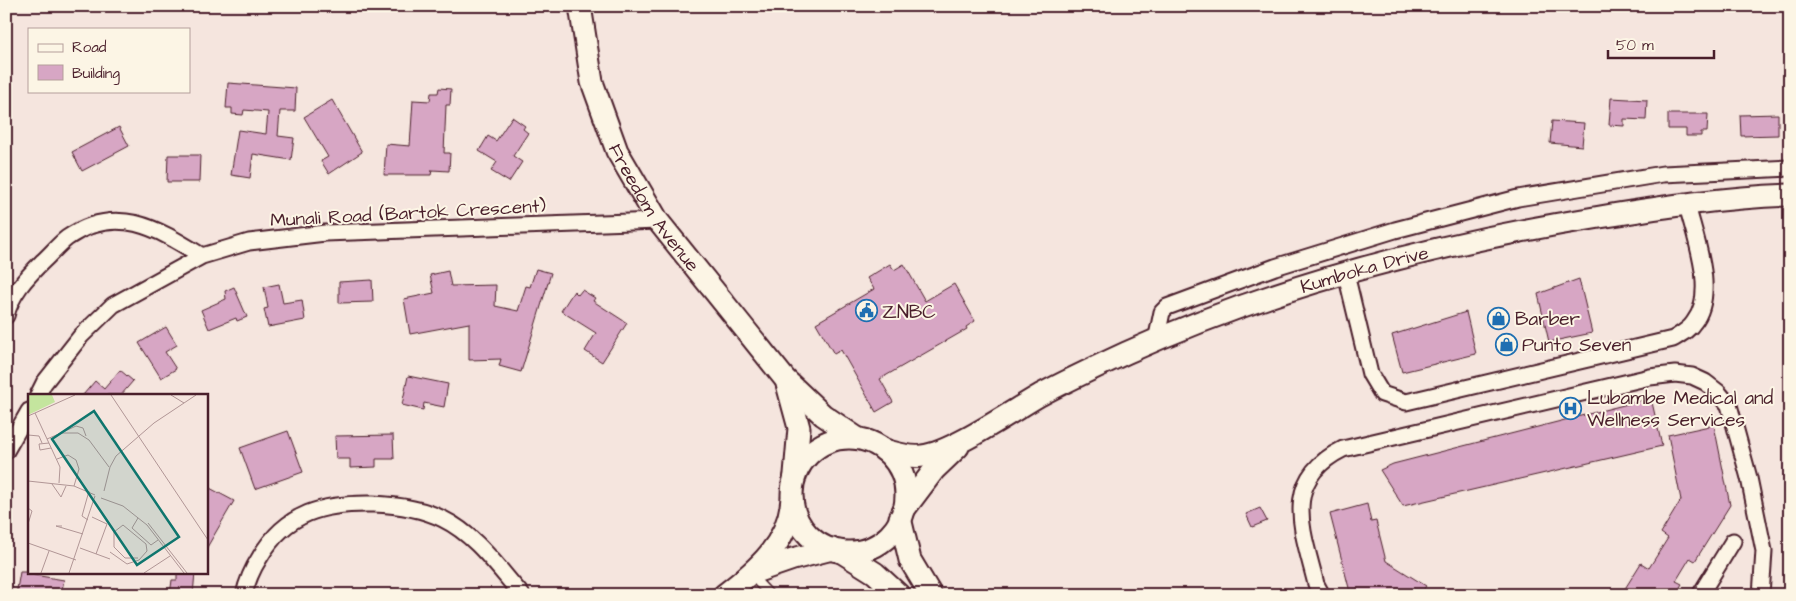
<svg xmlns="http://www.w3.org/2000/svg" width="1796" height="601" font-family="'Architects Daughter',sans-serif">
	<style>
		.building { fill: #d7a6c4; stroke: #4a1f2b }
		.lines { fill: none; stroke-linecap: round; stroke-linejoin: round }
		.service-casing { stroke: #4a1f2b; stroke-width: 11 }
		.minor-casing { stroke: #4a1f2b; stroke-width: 19 }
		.secondary-casing { stroke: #4a1f2b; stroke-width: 25 }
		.service { stroke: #fcf5e5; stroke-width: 8 }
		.minor { stroke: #fcf5e5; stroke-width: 15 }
		.secondary { stroke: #fcf5e5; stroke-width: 21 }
		.labels { text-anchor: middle; stroke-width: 4; stroke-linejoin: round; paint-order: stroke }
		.street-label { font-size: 19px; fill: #4a1f2b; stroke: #fcf5e5 }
		.poi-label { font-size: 19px; fill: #4a1f2b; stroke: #fcf5e5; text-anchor: start }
		.inset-road { fill: none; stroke: #b19696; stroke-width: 1 }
		.view { fill: #0f766e; fill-opacity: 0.15; stroke: #0f766e; stroke-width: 2.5 }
		.inset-edge { fill: none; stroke: #4a1f2b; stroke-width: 2.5 }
	</style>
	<rect width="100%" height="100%" fill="#f5e5de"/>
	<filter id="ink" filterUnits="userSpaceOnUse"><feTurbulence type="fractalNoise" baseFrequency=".02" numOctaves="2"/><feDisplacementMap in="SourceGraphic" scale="10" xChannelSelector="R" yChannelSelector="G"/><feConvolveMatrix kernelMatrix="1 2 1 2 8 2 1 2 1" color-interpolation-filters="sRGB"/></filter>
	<g filter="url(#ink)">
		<path class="building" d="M228,83L296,88L295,111H280L278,136L294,138L291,160L253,154L250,178L231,175L238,130L266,134L268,112L244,110L243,115L232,114V108H226Z
			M439,88L451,89L450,105H446L444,153H450L449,171L432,170L431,175H384L386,144L410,146L413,100L430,101L431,93H438Z
			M1611,98L1647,100L1646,120L1624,119V126L1609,125Z
			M332,100L362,152L329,174L321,161L328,157L304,117Z
			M1668,114H1708L1707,132H1701V136H1686V129H1668Z
			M1778,114V135L1741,136L1740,115Z
			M512,117L525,126L523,129L528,133L513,156L522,162L509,182L491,171L497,162L479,151L488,136L496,141Z
			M1552,121L1584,123L1582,146L1550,143Z
			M119,127L129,146L82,171L72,152Z
			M168,155H200L199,182H167Z
			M890,264L894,270L904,264L925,301L954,284L975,321L966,327L967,329L880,379L893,402L876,412L841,350L834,354L816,323L874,289L867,278Z
			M536,269L551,273L521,372L499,366L501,359L469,360V323L410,334L404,299L434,293L430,275L448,271L451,286L496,285L495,306L518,311L526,286L530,287Z
			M1579,279L1592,333L1549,342L1538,294Z
			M372,280L373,302L339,303V282Z
			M279,284L283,303L302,300L305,320L268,327L264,309L268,308L264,287Z
			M234,287L247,317L237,321L236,318L209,329L201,310L226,299L225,291Z
			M582,290L595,298L593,301L627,323L602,362L585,351L596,333L561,311L574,291L578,295Z
			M1466,312L1476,354L1402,372L1392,335Z
			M166,327L177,345L165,352L176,369L161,378L139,343Z
			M120,370L133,381L121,395H83L95,381L104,389Z
			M408,376L448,384L444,407L424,403L423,410L402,405Z
			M1651,398L1662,446L1403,506L1380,470L1393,464Z
			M1714,425L1730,505L1695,561L1690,558L1676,581L1682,584L1675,595H1621L1641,563L1649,568L1668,538L1661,533L1681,500L1668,435Z
			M288,431L303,472L255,489L240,448Z
			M393,435L394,459H376V467L350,468V459H336L335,436Z
			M206,486L234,501L206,549Z
			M1367,504L1371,522L1376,521L1386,561L1426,586L1420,595H1354L1350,592L1330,514Z
			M1260,508L1267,521L1252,527L1246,514Z
			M20,572H35L34,575L64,580L61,595H16Z
			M177,572H195L193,595H170L172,580H177Z"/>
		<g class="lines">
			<defs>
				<path id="service" d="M751,575L770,595"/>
				<path id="minor" d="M1346,274L1370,374L1382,394L1406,402L1673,339C1681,334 1689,330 1694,322C1717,293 1695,238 1687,205
					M6,316C11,294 26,278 42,262C50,255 58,245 67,238C117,203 158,229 202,256
					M1156,341L1162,312L1167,307L1275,267L1395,230L1518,198L1663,174L1790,168
					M38,395L44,383L81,336L113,305L202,256L249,242L325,233L658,221
					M6,451L29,411
					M244,595C247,581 253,568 260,557C286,512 324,503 373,504C397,505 421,508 443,519C476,535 498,568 522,595
					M1322,595L1316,584C1303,531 1280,480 1343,449L1650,377L1675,374L1692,376L1705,382L1718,392L1729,405L1749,478L1764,551L1761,595
					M1700,595L1733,541"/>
				<g id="secondary">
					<path id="s1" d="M580,6L592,82L617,151L658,221L785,379L823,415L857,438"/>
					<path d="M787,384L799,428L795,474"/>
					<circle cx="849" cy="495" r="57"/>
					<path id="s2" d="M884,450C896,453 909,458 922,456C951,453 1012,411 1040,395C1068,380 1098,366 1126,353C1276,285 1438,243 1600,217C1662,207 1726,197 1790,195"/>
					<path d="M903,511L934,470L958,447"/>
					<path d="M900,518L910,560L931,595"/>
					<path d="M840,551L875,573L899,595"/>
					<path d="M758,571L793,559L832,549"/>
					<path d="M724,595C758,569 788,544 792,499"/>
				</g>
			</defs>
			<use href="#service" class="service-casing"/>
			<use href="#minor" class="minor-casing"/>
			<use href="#secondary" class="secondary-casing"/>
			<use href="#service" class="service"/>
			<use href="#minor" class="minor"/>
			<use href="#secondary" class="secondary"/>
		</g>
	</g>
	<defs>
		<symbol id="civic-ring" viewBox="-11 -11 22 22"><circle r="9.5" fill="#fcf5e5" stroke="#1f6fb2" stroke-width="1.5"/><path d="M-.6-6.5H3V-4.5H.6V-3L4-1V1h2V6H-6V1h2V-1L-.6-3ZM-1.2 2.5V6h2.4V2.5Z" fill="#1f6fb2"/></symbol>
		<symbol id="shop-ring" viewBox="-11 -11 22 22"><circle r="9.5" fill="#fcf5e5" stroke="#1f6fb2" stroke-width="1.5"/><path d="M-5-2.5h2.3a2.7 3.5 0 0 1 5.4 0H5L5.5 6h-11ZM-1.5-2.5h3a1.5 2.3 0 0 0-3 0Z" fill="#1f6fb2"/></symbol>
		<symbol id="hospital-ring" viewBox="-11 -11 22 22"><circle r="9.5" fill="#fcf5e5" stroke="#1f6fb2" stroke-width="1.5"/><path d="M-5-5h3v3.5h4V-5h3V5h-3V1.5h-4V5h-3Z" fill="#1f6fb2"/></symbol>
	</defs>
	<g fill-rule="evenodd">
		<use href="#civic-ring" x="854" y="298" width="25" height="25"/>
		<use href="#shop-ring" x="1486" y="306" width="25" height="25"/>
		<use href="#shop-ring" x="1494" y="332" width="25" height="25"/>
		<use href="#hospital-ring" x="1558" y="396" width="25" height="25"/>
	</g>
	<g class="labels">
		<g class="street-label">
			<text dy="7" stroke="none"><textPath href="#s1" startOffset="218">Freedom Avenue</textPath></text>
			<text transform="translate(408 212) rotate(-3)" y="7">Munali Road (Bartok Crescent)</text>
			<text dy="7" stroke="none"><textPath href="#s2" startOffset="521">Kumboka Drive</textPath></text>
		</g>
		<g class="poi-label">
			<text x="882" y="318">ZNBC</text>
			<text x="1515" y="325">Barber</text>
			<text x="1522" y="351">Punto Seven</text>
			<text x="1587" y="404">Lubambe Medical and<tspan x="1587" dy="22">Wellness Services</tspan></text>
		</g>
	</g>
	<g transform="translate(28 394)">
		<rect width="180" height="180" fill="#f5e5de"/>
		<path d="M0,1H24L27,8L0,21Z" fill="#c4e59e"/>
		<path class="inset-road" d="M83,1L180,146M143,1L156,9M7,19L47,1M0,22L7,19L32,73L31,89M33,39L48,32L55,34L58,42M0,41L11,42L14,49M19,45L33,39H50L61,46L81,73M21,49L11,50L12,56L23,54M29,65L40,61L48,66L51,75L46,92M0,87L46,92L67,101M24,90L33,103L38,92M76,97L82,73L88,62L126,29L168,1M73,104L95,112L119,131L156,179M0,114L4,117L0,130M64,123L79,130L68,160M110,124L104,134L123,151L130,146M60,126L54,122L61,97M120,129L159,179M34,132H28L55,140M0,149L48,166M52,154L82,165M82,158L99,170L111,166L119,157L118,150L95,131L86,138V153L97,164H110M13,179L21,157M41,179L67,102M116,179L142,162"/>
		<path class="view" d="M66,17L151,143L109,171L24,45Z"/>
		<rect width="180" height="180" class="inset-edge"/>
	</g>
	<rect width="1796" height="601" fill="none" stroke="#fcf5e5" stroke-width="25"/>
	<rect x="12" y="12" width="1771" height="576" fill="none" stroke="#4a1f2b" stroke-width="2" filter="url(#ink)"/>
	<rect x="28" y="28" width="162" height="65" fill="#fcf5e5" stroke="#b59f9b"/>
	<rect x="38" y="44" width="25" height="8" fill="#fcf5e5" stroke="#b59f9b"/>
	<text x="72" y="52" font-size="15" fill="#4a1f2b">Road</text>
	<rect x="38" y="65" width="25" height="15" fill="#d7a6c4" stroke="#b59f9b"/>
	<text x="72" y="78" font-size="15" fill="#4a1f2b">Building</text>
	<path d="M1608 50v8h106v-8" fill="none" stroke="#4a1f2b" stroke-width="2.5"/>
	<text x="1616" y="50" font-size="15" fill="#4a1f2b" stroke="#fcf5e5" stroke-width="4" paint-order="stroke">50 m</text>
</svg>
